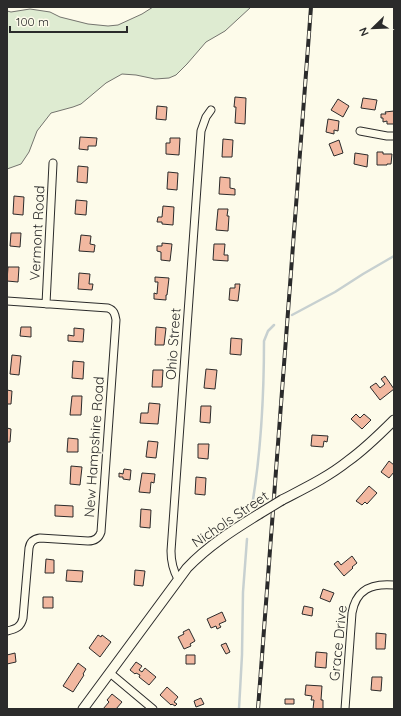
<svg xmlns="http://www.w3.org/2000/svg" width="401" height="716" font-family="Quicksand,sans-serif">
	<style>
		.green { fill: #deebd1; stroke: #74746e }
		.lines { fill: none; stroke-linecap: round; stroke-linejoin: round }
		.stream { stroke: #c7d0d0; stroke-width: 2.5 }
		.building { fill: #f2b8a0; stroke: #2b2b2b }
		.minor-casing { stroke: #2b2b2b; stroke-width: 9 }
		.tertiary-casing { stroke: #2b2b2b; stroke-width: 11 }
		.minor { stroke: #fdfbea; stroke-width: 7 }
		.tertiary { stroke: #fdfbea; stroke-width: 9 }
		.rail-casing { stroke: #2b2b2b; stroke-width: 4 }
		.rail { stroke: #fdfbea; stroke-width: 2.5; stroke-dasharray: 8; stroke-linecap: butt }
		.tertiary-bridge-casing { stroke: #2b2b2b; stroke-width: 11; stroke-linecap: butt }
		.tertiary-bridge { stroke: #fdfbea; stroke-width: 9 }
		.labels { text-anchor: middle; stroke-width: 3; stroke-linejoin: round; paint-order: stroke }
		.street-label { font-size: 14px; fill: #2b2b2b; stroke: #fdfbea }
	</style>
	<rect width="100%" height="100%" fill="#fdfbea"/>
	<path class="green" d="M153,7H251L225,31L206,42L187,64L176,75L169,78L155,79L136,75L122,74L106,83L81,104L73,107L51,113L37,131L29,152L21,164L7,169V11L11,12L30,9L50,12L60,17L88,24L108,26L118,25L142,14Z"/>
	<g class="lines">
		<path class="stream" d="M292,315L335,292L363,274L394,256
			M252,506C261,452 264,396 264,341L268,331L274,325
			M239,709L242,655L243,592L247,539"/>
	</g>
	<path class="building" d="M235,97L246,98L245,124L235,123L236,107H234Z
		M363,98L377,100L375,110L361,108Z
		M338,99L349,106L343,117L331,110Z
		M157,106L167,107L166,120L156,119Z
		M394,111V124H387V121L383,122V118H381V114H386L385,112Z
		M328,119L339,121L338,131L334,130V134L326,132Z
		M80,137L97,138L96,146H88V150L79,149Z
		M170,138H180L179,155L166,154V143H170Z
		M223,139L233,140L232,157H222Z
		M339,140L343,153L334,156L329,144Z
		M377,152H383V154H392L391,164H387V165H377Z
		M355,153L368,155L367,167L354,164Z
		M78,166L88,167L87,183L77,182Z
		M168,172L178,173L177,190L167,189Z
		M220,177L230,178V188L235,189V195L219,194Z
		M14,196L24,197L23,215L13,214Z
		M76,200L87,201L86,215L75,214Z
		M163,206L174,207L173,225L162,224V222H157L158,217H162Z
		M218,209H228L227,216H229L228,231L216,230Z
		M11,233H21L20,247L10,246Z
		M81,235L91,236L90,244L95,245L94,252L79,251Z
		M162,243L172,244L170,261L161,260V252L157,251V246H162Z
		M214,244H225L224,255H228V261L213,260Z
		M8,267H19L18,282L7,281Z
		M79,273L90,274L89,284H93L92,290L78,289Z
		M155,277L169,278L167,295H166V300L154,299V293L157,294L158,282H155Z
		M235,284H240L238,301L229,300L230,288H235Z
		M21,327H31V337L20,336Z
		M156,327L166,328L164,345H155Z
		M74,328L84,329L83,342L68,341V335L74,336Z
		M231,338L242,339L241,355L230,354Z
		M12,355L21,356L19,375L10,374Z
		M73,361L84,362L83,379L72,378Z
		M206,369L217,370L215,389L204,388Z
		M153,370H163L162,387H152Z
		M385,376L394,389L380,400L370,387L376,383L380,388L385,384L381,379Z
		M7,390L12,391L11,404H7Z
		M72,396H82L81,415H70Z
		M149,403L160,404L158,424L140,423L141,413H148Z
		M201,406H211L210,423L200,422Z
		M356,414L360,418L364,414L371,420L362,429L351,419Z
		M7,428L11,429L10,442H7Z
		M312,435L328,436L327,442L324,441L323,447L311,446Z
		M68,438L78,439V452H67Z
		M148,441L158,442L156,458L146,457Z
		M198,444H209L208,459L198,458Z
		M389,461L394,465V472L389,478L381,472Z
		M71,466L82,467L80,485L70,484Z
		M124,469L131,470L130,480L123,479V477H119V473L123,474Z
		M142,473L155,474L154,483L151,482L150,493L139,492Z
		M196,477L206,478L205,495L195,494Z
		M369,486L377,493L367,504L365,502L362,505L356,501Z
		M55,505L73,506V517L55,516Z
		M141,509L151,510L150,528L140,527Z
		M352,556L357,563L352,567L353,568L344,576L334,564L338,561L341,565Z
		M46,559L54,560V573H45Z
		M67,570L83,571L82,582L66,581Z
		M135,570L145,571L143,586L134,585Z
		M323,589L334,593L330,602L320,598Z
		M43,597H53V608H43Z
		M304,606L313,608L312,616L302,614Z
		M222,612L226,621L219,624L221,627L217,629L216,626L211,628L207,619Z
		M189,629L195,641L190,644L191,646L184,649L178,637L184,634L183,632Z
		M376,633L386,634L385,649H376Z
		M98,635L101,637L102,635L111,642L100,657L89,648Z
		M226,643L230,652L226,654L221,645Z
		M316,652L327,653L326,668L315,667Z
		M15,653L16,662L7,664V655Z
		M186,655H195V664H186Z
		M136,662L142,666L139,670L142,672L145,668L156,677L149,685L139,677L140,675L136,673L135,674L130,670Z
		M78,663L86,669L83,674L84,675L73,692L63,686Z
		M372,677H382L381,691L371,690Z
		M306,685L322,686L321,700H323V709H313L314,700H311L312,696L305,695Z
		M167,687L178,697L174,702L177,704L175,706L172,704L171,705L160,695Z
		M112,694L122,702L116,709H103L109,702L107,700Z
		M201,698L204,704L196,707L194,701Z
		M285,699H294V704H285Z"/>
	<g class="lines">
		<defs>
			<path id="minor" d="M360,131L387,136H394
				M7,301L108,308C114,310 115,314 116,320L101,532C99,538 95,541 88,541L40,538C33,539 30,542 29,548L23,618C21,627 16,629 7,631
				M46,304L53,163
				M178,579C173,570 171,562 171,551L201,131L206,117L211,110
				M110,673L153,709
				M345,709L352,613C356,589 372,583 394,585"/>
			<path id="tertiary" d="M282,500C305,488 328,477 348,461C365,449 379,435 394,420
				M83,709L187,568C208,546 233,530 259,514"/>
		</defs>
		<use href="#minor" class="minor-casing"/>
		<use href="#tertiary" class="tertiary-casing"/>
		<use href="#minor" class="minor"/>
		<use href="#tertiary" class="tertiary"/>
		<defs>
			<path id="rail" d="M258,709L311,7"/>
		</defs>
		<use href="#rail" class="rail-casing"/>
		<use href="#rail" class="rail"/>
		<defs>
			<path id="tertiary-bridge" d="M259,514L282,500"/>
		</defs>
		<use href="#tertiary-bridge" class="tertiary-bridge-casing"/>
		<use href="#tertiary-bridge" class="tertiary-bridge"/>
	</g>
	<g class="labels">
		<g class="street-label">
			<text transform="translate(37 233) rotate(-87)" y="5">Vermont Road</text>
			<text transform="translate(173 344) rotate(-86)" y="5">Ohio Street</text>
			<text transform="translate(94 447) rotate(-86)" y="5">New Hampshire Road</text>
			<text transform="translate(230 519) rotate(-34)" y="5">Nichols Street</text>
			<text transform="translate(338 643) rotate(-84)" y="5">Grace Drive</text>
		</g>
	</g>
	<rect width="401" height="716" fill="none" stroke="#2b2b2b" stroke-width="16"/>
	<g transform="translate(373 28) rotate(247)" stroke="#fdfbea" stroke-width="3" paint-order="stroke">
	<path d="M0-3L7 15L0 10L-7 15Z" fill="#2b2b2b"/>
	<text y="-6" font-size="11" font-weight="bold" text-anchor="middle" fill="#2b2b2b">N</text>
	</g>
	<path d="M10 26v6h117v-6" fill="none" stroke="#2b2b2b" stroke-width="2"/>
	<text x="16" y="26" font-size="12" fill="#2b2b2b" stroke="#fdfbea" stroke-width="3" paint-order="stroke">100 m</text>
</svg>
